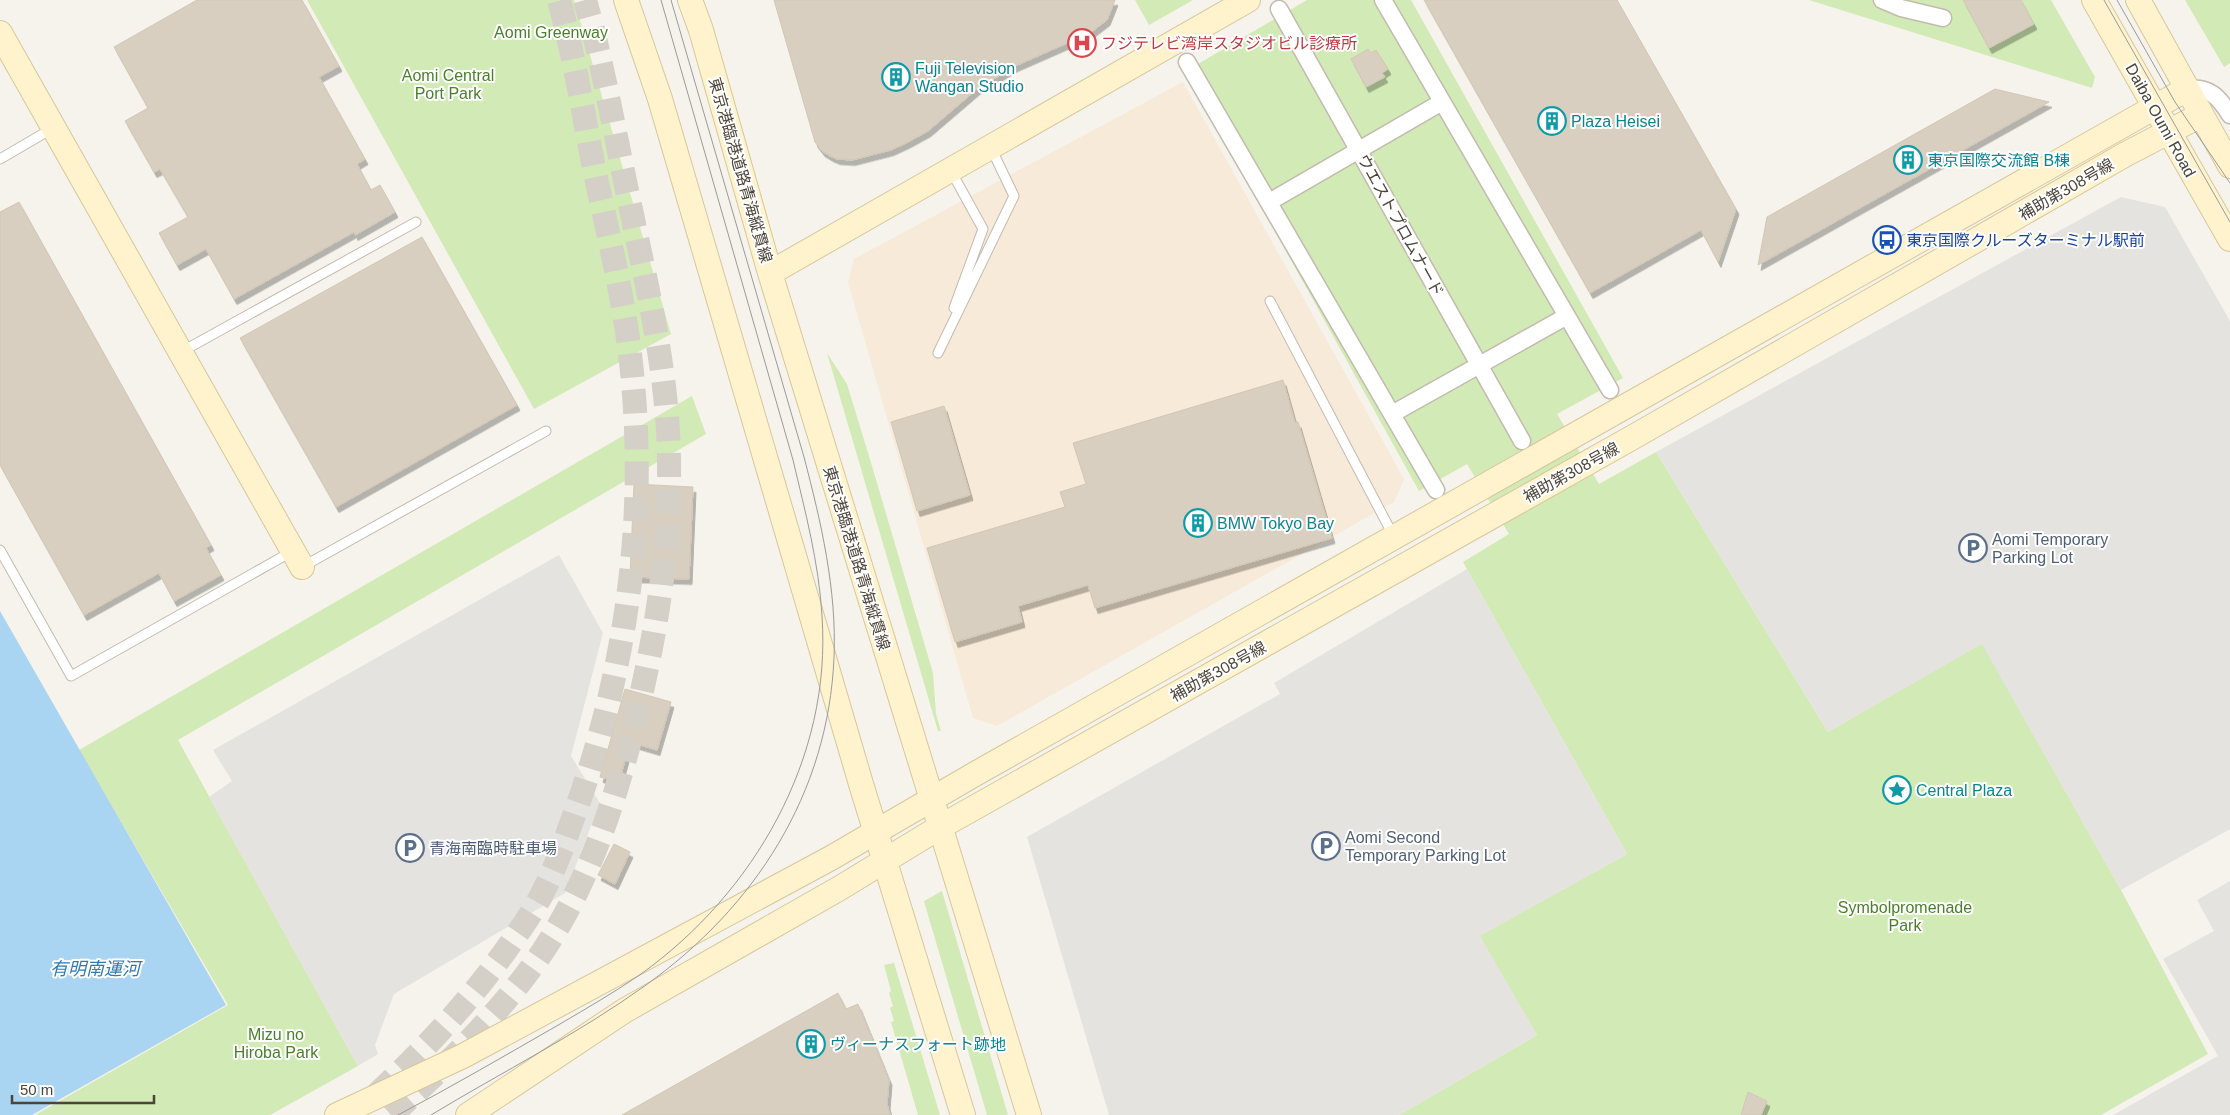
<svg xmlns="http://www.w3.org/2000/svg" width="2230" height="1115" font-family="Arial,'Noto Sans JP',sans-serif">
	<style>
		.commercial { fill: #f7ead8 }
		.green { fill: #d2eab5 }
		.parking { fill: #e5e3e0 }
		.water { fill: #a9d4f2 }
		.building { fill: #d8cfc1; stroke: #d3c7b4; filter: url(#shadow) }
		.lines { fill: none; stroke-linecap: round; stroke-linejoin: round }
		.secondary-tunnel { stroke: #d4d0c8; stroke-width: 24; stroke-dasharray: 24 12; stroke-linecap: butt }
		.lane-casing { stroke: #c2bbae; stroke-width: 11 }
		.street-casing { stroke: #c2bbae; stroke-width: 19 }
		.secondary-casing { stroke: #d6c79b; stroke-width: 26 }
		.lane { stroke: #fff; stroke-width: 9 }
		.street { stroke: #fff; stroke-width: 16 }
		.secondary { stroke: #fff3cd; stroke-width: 24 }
		.tram { stroke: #9a9a9a; stroke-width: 1 }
		.labels { text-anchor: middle; stroke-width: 4; stroke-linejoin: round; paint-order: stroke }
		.park-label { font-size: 16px; fill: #4a7f2a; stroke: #fff }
		.health-label { font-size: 16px; fill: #be3a42; stroke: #fff; text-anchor: start }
		.culture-label { font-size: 16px; fill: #0d838f; stroke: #fff; text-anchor: start }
		.street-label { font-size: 16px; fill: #4b4439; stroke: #fff }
		.transit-label { font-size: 16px; fill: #164399; stroke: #fff; text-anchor: start }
		.service-label { font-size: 16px; fill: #4e5e75; stroke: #fff; text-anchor: start }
		.water-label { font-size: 18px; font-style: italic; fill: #2e7ab2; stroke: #fff }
	</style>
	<defs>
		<filter id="shadow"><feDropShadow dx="3" dy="5.5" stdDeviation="0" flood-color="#0004"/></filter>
	</defs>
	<rect width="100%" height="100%" fill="#f6f3ec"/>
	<path class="commercial" d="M1183,82L1404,479L1394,502L997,726L973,718L848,282L854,259Z"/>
	<path class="green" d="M307,0H574L671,334L534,409Z
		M1135,0H1193L1149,25Z
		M1307,0H1411L1623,378L1557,414L1599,484L1656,452L1828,732L1982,643L2121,890L2208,1054L2101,1115H1399L1537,1035L1479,936L1627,854L1463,562L1509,534L1467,464L1419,491L1186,71Z
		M1809,0H1875L1898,13L1949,26L1950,12H1937L1892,0H1963L1989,48L2034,24L2021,0H2051L2095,77L2092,88Z
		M2185,0H2230V63L2224,67Z
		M827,353L847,384L872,466L933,673L936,714L941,731H938Z
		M692,396L706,434L178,740L358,1066L270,1115H35L228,1005L79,750Z
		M942,891L1008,1115H987L928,915L924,901Z
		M894,963L940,1115H918L891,1022L894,1021L890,1008L893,1006L889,993L891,991L884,965Z"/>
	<path class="parking" d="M2121,197L2165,207L2230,321V829L2121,890L1982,644L1828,732L1656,452Z
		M559,555L603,633L571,756L600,803L565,893L394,994L375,1045L378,1054L358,1066L209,797L232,781L213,750Z
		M1467,569L1627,854L1480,936L1537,1035L1399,1115H1109L1027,837L1280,694L1274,683Z
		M2230,881V1115H2113L2218,1056L2163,959L2214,931L2197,900Z"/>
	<path class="water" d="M0,611L226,1005L32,1115H0Z"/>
	<path class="building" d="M197,0H302L339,66L319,77L365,159L357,164L371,190L380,185L395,212L355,235L354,232L234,299L206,249L177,265L159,233L188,217L160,169L154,172L125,121L148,108L114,47Z
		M774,0H1115L1107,20L1090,33L1015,66L977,89L928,131L908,142L891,150L852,160L837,159L830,156L822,151L815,142Z
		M1424,0H1617L1736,209L1718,262L1701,230L1590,293Z
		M1963,0H2021L2034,24L1989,48Z
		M1368,49L1371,53L1376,50L1388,69L1382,73L1385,77L1366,87L1351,59Z
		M1995,89L2049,102L1758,265L1767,217Z
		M19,202L211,545L206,548L221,575L174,601L159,573L84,615L0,465V212Z
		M422,237L517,405L336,507L240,338Z
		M1283,380L1295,423L1298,422L1332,538L1095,608L1088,585L1018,606L1022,622L955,642L927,548L1065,507L1060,492L1086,484L1073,443Z
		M944,406L970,495L917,511L891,422Z
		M634,484L693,487L689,579L630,577Z
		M625,689L671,702L657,750L630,742L619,782L600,777Z
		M614,844L630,852L615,884L598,875Z
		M838,993L846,1009L858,1004L889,1080L887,1104L890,1115H622Z
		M1748,1092L1767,1101L1761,1115H1741Z"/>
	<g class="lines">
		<path class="secondary-tunnel" d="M376,1095C424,1050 468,1003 506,950C519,931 534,911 544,890C557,864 567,835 577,807C625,672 646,527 633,383C627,310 609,239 594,168C583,112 574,55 559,0
			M391,1115C447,1065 501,1013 543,951C587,885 612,810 632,733C654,645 670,556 669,464C669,374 646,283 628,195C614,130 603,64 585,0"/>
		<defs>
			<path id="lane" d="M0,159L53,128
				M951,171L983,229L954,308
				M1270,301L1394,537
				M181,352L416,222
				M938,353L1014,196L991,148
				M0,550L71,676L291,552
				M302,567L546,431"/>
			<path id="street" d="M1383,0L1610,390
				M1882,0L1901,8L1943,18
				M1279,9L1522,441
				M1187,62L1436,490
				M2187,89C2209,86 2219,97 2230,115
				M1269,202L1442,102
				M1392,414L1567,316"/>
			<path id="secondary" d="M626,0L660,99L861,784L963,1115
				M690,0L701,30L770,273L1029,1115
				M2094,0L2230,239
				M2138,0L2230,166
				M0,33L302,567
				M770,273L1248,0
				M337,1115L463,1056L831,858L975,774L2187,89
				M468,1115L624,1011L840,888L940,827L1635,436L2126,154L2201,115"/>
		</defs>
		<use href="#lane" class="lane-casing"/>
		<use href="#street" class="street-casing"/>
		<use href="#secondary" class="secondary-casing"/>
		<use href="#lane" class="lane"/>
		<use href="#street" class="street"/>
		<use href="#secondary" class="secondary"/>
		<path class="tram" d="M2104,0L2230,222
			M2117,0L2175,102L2230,183
			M398,1115C453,1086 506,1055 560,1024C587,1008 615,992 641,974C754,893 832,758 822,616C819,563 805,511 793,460L661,0
			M431,1115C502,1072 578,1034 646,985C755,907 828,794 834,658C837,590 821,522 804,457L671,0"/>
	</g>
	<defs>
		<symbol id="hospital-ring" viewBox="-11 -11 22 22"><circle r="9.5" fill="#fff" stroke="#e0444e" stroke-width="1.5"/><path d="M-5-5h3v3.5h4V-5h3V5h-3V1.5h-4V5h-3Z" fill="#e0444e"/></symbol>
		<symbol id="building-ring" viewBox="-11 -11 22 22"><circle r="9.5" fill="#fff" stroke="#0f9aa8" stroke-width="1.5"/><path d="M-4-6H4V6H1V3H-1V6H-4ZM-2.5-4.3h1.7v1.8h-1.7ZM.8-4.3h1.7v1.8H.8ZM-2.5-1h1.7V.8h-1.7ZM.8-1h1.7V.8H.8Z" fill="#0f9aa8"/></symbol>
		<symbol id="bus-ring" viewBox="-11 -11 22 22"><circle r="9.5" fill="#fff" stroke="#1a4fb4" stroke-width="1.5"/><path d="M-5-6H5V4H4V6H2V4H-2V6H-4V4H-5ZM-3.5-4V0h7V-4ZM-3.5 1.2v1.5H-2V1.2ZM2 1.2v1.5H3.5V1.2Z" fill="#1a4fb4"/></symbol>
		<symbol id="parking-ring" viewBox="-11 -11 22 22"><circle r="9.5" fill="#fff" stroke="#5c6f8a" stroke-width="1.5"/><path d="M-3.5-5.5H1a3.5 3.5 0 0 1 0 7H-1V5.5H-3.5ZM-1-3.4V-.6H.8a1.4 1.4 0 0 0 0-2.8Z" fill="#5c6f8a"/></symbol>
		<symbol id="sight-ring" viewBox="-11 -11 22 22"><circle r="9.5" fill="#fff" stroke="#0f9aa8" stroke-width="1.5"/><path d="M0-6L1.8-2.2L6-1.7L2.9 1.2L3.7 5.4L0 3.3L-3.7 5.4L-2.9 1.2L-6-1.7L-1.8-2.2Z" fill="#0f9aa8"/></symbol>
	</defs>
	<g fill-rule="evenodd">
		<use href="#hospital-ring" x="1066" y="27" width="32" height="32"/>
		<use href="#building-ring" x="880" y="61" width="32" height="32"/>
		<use href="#building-ring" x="1536" y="105" width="32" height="32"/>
		<use href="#building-ring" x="1892" y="144" width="32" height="32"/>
		<use href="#bus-ring" x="1871" y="224" width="32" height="32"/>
		<use href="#building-ring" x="1182" y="507" width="32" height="32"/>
		<use href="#parking-ring" x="1957" y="532" width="32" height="32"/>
		<use href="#sight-ring" x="1881" y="774" width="32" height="32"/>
		<use href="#parking-ring" x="1310" y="830" width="32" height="32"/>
		<use href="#parking-ring" x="394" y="832" width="32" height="32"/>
		<use href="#building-ring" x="795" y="1028" width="32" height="32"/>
	</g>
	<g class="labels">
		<g class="park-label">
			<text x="551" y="38">Aomi Greenway</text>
			<text x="448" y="81">Aomi Central<tspan x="448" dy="18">Port Park</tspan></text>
			<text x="1905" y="913">Symbolpromenade<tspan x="1905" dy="18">Park</tspan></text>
			<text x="276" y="1040">Mizu no<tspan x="276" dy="18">Hiroba Park</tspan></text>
		</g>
		<g class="health-label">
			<text x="1101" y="49">フジテレビ湾岸スタジオビル診療所</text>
		</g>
		<g class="culture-label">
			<text x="915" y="74">Fuji Television<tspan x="915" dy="18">Wangan Studio</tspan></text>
			<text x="1571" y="127">Plaza Heisei</text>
			<text x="1927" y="166">東京国際交流館 B棟</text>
			<text x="1217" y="529">BMW Tokyo Bay</text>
			<text x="1916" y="796">Central Plaza</text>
			<text x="830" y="1050">ヴィーナスフォート跡地</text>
		</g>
		<g class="street-label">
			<text transform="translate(2161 120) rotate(61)" y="6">Daiba Oumi Road</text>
			<text transform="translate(741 170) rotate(74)" y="6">東京港臨港道路青海縦貫線</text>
			<text transform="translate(2066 189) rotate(-30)" y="6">補助第308号線</text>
			<text transform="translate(1401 225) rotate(61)" y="6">ウエストプロムナード</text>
			<text transform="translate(1571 472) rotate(-29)" y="6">補助第308号線</text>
			<text transform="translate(857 558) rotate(73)" y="6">東京港臨港道路青海縦貫線</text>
			<text transform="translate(1218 671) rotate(-29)" y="6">補助第308号線</text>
		</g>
		<g class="transit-label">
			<text x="1906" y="246">東京国際クルーズターミナル駅前</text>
		</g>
		<g class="service-label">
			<text x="1992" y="545">Aomi Temporary<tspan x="1992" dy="18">Parking Lot</tspan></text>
			<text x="1345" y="843">Aomi Second<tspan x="1345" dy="18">Temporary Parking Lot</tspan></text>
			<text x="429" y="854">青海南臨時駐車場</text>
		</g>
		<g class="water-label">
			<text x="95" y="975">有明南運河</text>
		</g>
	</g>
	<path d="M12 1095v8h142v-8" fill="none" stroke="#4b4439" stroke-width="2.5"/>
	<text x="20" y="1095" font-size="15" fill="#4b4439" stroke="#ffffff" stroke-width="4" paint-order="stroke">50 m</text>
</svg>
